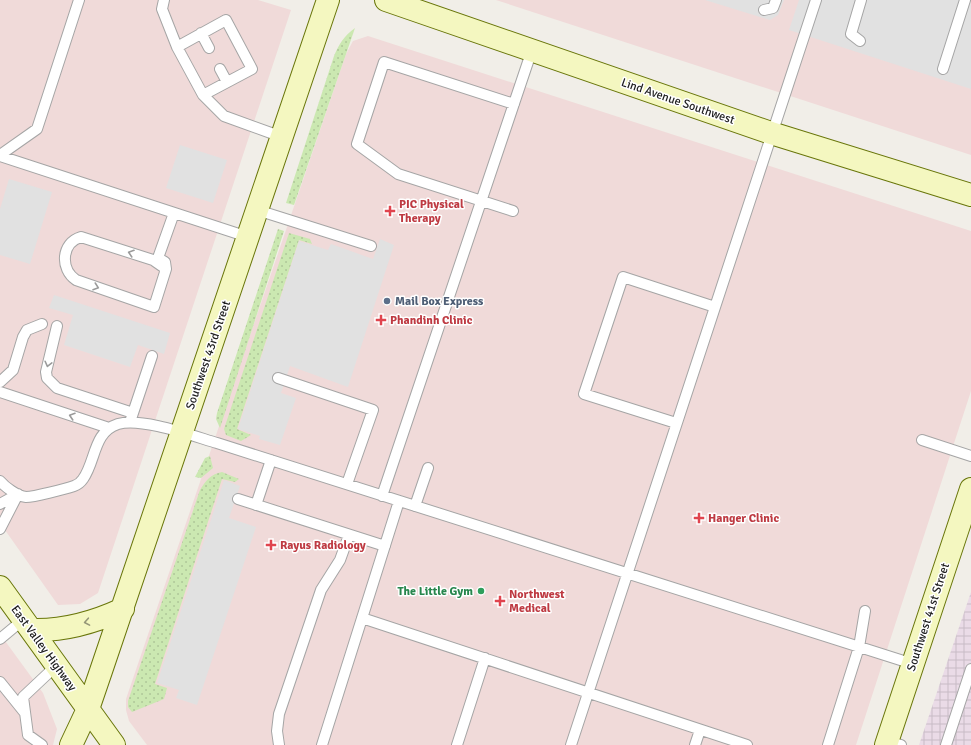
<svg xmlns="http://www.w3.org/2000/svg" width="971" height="745" font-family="Signika,sans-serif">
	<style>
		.commercial { fill: #f0dad9 }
		.industrial { fill: url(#industrial-grid) }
		.grass { fill: url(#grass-dots) }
		.parking { fill: #e1e1e1 }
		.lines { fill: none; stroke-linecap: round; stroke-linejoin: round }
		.lane-casing { stroke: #a5a5a5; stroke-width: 12 }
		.secondary-casing { stroke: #69760a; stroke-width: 24 }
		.lane { stroke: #fff; stroke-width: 10 }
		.secondary { stroke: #f4f7c0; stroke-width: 22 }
		.oneway { stroke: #9b9b9b }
		.oneway2 { stroke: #959778 }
		.health-dot { fill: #e0444e; stroke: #fff; stroke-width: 1.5 }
		.service-dot { fill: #5c6f8a; stroke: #fff; stroke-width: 1.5 }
		.leisure-dot { fill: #2e9e5b; stroke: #fff; stroke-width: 1.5 }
		.labels { text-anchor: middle; stroke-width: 3; stroke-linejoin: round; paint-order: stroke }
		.street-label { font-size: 12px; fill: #212121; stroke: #fff }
		.health-label { font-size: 12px; font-weight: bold; fill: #be3a42; stroke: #fff; text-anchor: start }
		.service-label { font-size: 12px; font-weight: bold; fill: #4e5e75; stroke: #fff; text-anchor: start }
		.leisure-label { font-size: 12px; font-weight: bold; fill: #27864d; stroke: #fff; text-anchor: end }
	</style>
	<defs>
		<pattern id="industrial-grid" width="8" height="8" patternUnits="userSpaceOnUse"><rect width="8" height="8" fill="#eadbe7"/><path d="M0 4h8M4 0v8" fill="none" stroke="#c8bcc6"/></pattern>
		<pattern id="grass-dots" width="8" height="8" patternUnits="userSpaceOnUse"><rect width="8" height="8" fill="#cbe8b1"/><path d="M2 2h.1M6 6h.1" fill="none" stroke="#aec798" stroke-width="1.8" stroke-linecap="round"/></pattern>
	</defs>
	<rect width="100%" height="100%" fill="#f1eee8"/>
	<path class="commercial" d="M0,0H258L291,10L98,593L80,604L58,605L0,523Z
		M496,0H971V155Z
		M368,36L971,231V391L856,745H147L129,721L126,710V699L346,54L353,41Z
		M0,634L43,693L57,729L53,745H0Z"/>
	<path class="industrial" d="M971,592V745H919Z"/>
	<path class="grass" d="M355,28L294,205L286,203L334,56C339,44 344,36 355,28Z
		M278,229L284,231L220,428L216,419L217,413Z
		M289,233L310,239L312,244L299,240L237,429L251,435L241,441L226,435L224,429Z
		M210,456L213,468L201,478L195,477L205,458Z
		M222,472L239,479L235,482L222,479L155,684L167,688L164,699L132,712L128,707V701L200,490C206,480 211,474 222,472Z"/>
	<path class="parking" d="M705,0H784L778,15L770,20Z
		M799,0H971V89L789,30Z
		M180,145L227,160L213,203L166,188Z
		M9,179L52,192L30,264L0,255V209Z
		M380,239L394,245L348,387L290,366L281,393L296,398L280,445L259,439L260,436L238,429L299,241L328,250L331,244L373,259Z
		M54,295L170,333L164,354L138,345L130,367L64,345L73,315L49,308Z
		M224,480L240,486L229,518L256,527L197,705L176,698L179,690L157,683Z"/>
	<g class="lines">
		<defs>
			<path id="lane" d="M164,0L162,9L177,47L203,95L224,116L282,137
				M764,10L773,8L776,0
				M201,33L209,48
				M860,41L851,34L861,0
				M177,47L226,20L252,69L203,95
				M220,69L227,82
				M943,69L965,0
				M0,155L37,129L79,0
				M0,156L248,237
				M257,210L371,246
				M513,211L398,174L357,144L384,62L514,104
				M166,269L153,260L81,237C61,243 60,269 76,280L154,307L166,269L165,262L158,258L174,213
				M57,326L46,372L47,378L57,388L133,413
				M278,378L373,410L347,484
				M0,382L13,370L23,337L27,330L42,324
				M0,392L109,428
				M131,419L152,356
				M676,423L584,394L623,277L715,307
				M922,440L971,456
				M0,481C5,487 17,496 26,497C34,497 65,489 74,486C77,485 81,482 83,479C96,461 93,432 118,424C141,417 193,436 217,443L913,664
				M382,496L532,50
				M238,499L385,546
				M0,504L18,494L0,529
				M256,505L271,460
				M415,506L428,468
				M362,618L747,745
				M0,639L24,619
				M0,682L25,713
				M887,741L901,745
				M42,745L28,735L23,697L57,665
				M279,745L277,731L279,714L321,590L340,560L349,535
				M322,745L399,501
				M457,745L485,658
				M571,745L816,0
				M695,745L700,730
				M828,745L859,647L865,611
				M946,745L971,669"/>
			<path id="secondary" d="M386,0L771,133L971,195
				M0,587L114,745
				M32,630C63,631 95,622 123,609
				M71,745L88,709L101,671L328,0
				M886,745L971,489"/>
		</defs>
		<use href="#lane" class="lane-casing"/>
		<use href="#secondary" class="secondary-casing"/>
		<use href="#lane" class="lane"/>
		<use href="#secondary" class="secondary"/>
	</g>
	<defs><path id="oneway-chevron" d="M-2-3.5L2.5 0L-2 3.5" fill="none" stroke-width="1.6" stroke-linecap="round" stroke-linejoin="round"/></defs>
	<g class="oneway">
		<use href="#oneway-chevron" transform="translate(131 253) rotate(-162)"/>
		<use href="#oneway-chevron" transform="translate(96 287) rotate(19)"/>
		<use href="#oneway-chevron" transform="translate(48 364) rotate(104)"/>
		<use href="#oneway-chevron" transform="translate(72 416) rotate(-162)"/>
	</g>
	<use class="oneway2" href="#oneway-chevron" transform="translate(87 622) rotate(170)"/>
	<g class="health-dot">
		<path d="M388 205h4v4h4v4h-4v4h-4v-4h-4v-4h4z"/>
		<path d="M379 314h4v4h4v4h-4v4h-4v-4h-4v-4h4z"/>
		<path d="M697 512h4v4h4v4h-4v4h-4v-4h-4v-4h4z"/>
		<path d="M269 539h4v4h4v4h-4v4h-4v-4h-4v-4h4z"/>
		<path d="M498 595h4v4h4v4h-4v4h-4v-4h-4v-4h4z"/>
	</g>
	<circle class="service-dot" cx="387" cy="301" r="4"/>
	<circle class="leisure-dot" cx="481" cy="591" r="4"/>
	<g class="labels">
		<g class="street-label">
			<text transform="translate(678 101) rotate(19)" y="4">Lind Avenue Southwest</text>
			<text transform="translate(208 355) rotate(-71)" y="4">Southwest 43rd Street</text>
			<text transform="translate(928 617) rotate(-72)" y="4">Southwest 41st Street</text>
			<text transform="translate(44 648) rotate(54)" y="4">East Valley Highway</text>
		</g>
		<g class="health-label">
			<text x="399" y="208">PIC Physical<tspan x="399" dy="14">Therapy</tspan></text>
			<text x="390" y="324">Phandinh Clinic</text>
			<text x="708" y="522">Hanger Clinic</text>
			<text x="280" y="549">Rayus Radiology</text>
			<text x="509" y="598">Northwest<tspan x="509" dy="14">Medical</tspan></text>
		</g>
		<g class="service-label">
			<text x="395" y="305">Mail Box Express</text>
		</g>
		<g class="leisure-label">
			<text x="473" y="595">The Little Gym</text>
		</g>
	</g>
</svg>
